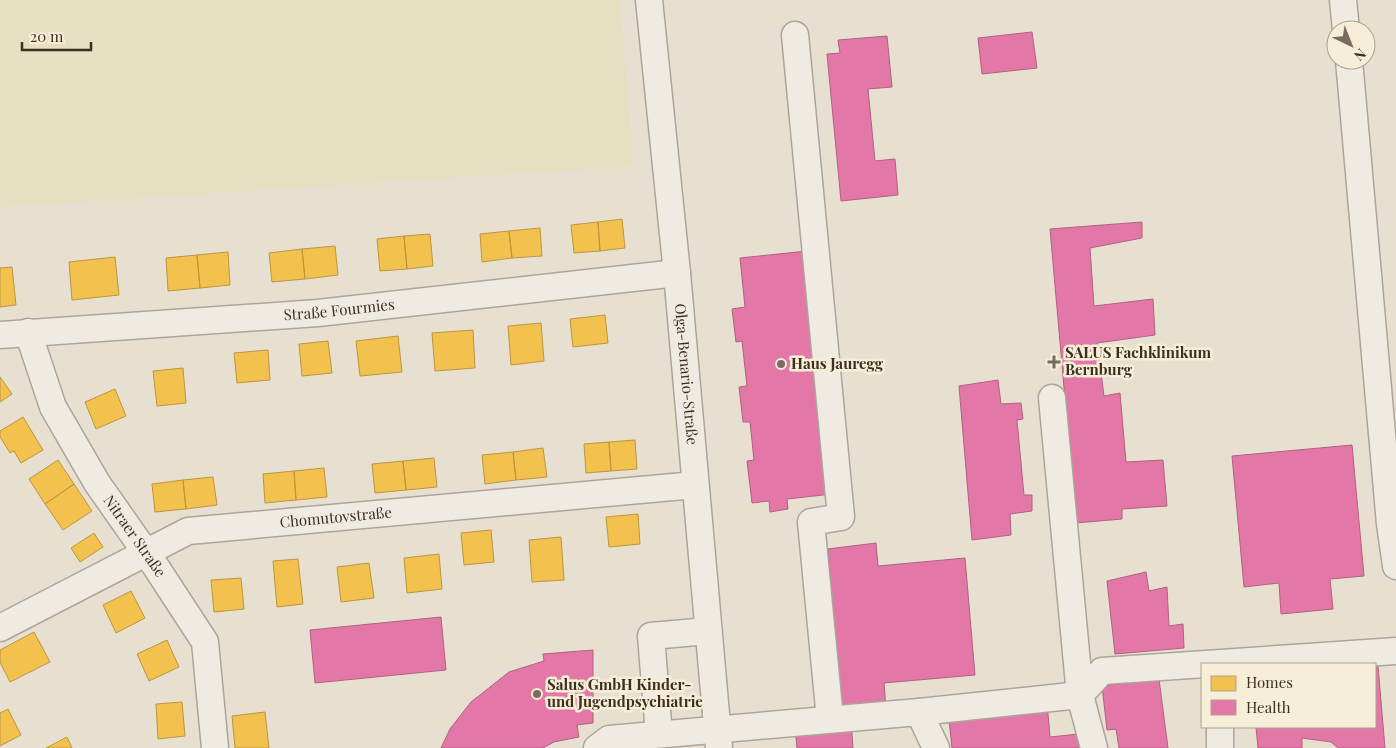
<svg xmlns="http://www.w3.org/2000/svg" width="1396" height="748" font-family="'Playfair Display',serif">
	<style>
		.farmland { fill: #e6dfc2 }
		.homes { fill: #f2c14e; stroke: #bc9540 }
		.health { fill: #e377a8; stroke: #b1617f }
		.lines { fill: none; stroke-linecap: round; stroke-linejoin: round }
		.minor-casing { stroke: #ada599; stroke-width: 29 }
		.minor { stroke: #efebe3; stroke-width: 26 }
		.poi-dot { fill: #786c5e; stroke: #f7eed8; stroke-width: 2 }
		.labels { text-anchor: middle; stroke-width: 5; stroke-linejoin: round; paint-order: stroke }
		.street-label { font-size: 15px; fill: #3d2e20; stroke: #f7eed8 }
		.poi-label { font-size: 15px; font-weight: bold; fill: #3d2e20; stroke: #f7eed8; text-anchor: start }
	</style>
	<rect width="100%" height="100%" fill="#e7e0d1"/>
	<path class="farmland" d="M0,0H620L634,166L0,207Z"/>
	<path class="homes" d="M622,219L625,248L600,251L598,222Z
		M598,222L600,251L574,253L571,225Z
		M540,228L542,256L512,258L509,231Z
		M509,231L512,258L482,262L480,234Z
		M430,234L433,266L407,269L404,236Z
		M404,236L407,269L380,271L377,239Z
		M335,246L338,275L305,279L302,249Z
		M302,249L305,279L272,282L269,253Z
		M228,252L230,285L200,288L197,255Z
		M197,255L200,288L168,291L166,258Z
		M115,257L119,295L72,300L69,262Z
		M12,267L16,305L0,307V268Z
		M605,315L608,343L573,347L570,319Z
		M541,323L544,361L511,365L508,326Z
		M473,330L475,368L435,371L432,333Z
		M398,336L402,372L360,376L356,341Z
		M328,341L332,373L302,376L299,344Z
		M268,350L270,380L237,383L234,353Z
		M183,368L186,403L157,406L153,371Z
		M0,377L12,394L0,402Z
		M115,389L126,416L96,429L85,402Z
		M23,417L43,450L21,463L14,451L10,453L0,437V431Z
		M635,440L637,469L611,471L609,442Z
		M609,442L611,471L586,473L584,444Z
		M543,448L547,477L516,480L513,452Z
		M513,452L516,480L485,484L482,455Z
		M434,458L437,487L406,490L403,461Z
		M58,460L74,484L45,504L29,479Z
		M403,461L406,490L375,493L372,464Z
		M324,468L327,497L296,500L294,471Z
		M294,471L296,500L265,503L263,474Z
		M213,477L217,505L186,509L183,480Z
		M183,480L186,509L155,512L152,484Z
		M74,484L92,511L63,530L45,504Z
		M638,514L640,544L609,547L606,517Z
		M491,530L494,562L464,565L461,533Z
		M94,533L103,547L80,562L71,548Z
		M561,537L564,580L532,582L529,540Z
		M439,554L442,589L407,593L404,558Z
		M298,559L303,604L277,607L273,561Z
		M369,563L374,598L341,602L337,567Z
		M241,578L244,609L214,612L211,580Z
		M131,591L145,618L116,633L103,605Z
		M34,632L50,662L10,682L0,662V650Z
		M167,640L179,667L149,681L137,654Z
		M182,702L185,736L158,739L156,704Z
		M8,709L21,735L0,746V713Z
		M265,712L269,748H235L232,716Z
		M67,737L72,748H46Z"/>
	<path class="health" d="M1032,32L1037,68L982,74L978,38Z
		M887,36L892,87L868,89L875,161L895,159L898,195L841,201L827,54L840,53L838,40Z
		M1142,222V238L1090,248L1094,306L1153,299L1155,335L1097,343L1104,396L1120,393L1126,462L1163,460L1167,506L1122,509V519L1076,523L1050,229Z
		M807,251L832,494L787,499L788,509L770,512L769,501L752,503L747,461L754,460L750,422H743L739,387L747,386L742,341L736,342L732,309L745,307L740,258Z
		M998,380L1001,404L1021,403L1023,419L1017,420L1024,495H1032V511L1010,514L1011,535L972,540L959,386Z
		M1352,445L1364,576L1330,579L1333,609L1281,614L1279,583L1244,587L1232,456Z
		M876,543L878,566L965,558L975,675L884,683L886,709L841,713L828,549Z
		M1146,572L1149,591L1167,587L1169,626L1183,624L1184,648L1115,654L1107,581Z
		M441,617L446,670L315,683L310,630Z
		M593,650V723L577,725L579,737L554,742L543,748H441L450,729L471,702L509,672L544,661L543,654Z
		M1375,666H1378L1385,748H1338L1331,742L1302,738V748H1258L1256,727H1375Z
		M1159,679L1168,748H1119L1116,729L1107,730L1102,686Z
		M1047,702L1050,737L1088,733L1089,748H952L948,710Z
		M851,722L853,748H797L795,728Z"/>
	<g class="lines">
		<defs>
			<g id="minor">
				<path id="s1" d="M649,0L677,273L719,748"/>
				<path d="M1343,0L1346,30"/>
				<path d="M795,35L841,517L811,522L830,719"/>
				<path d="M1349,60L1390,524L1396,566"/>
				<path id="s2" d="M28,332L53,407L97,483L156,567L205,642L215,748"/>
				<path id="s3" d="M0,335L318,313L677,273"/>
				<path d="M1052,398L1080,695L1094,748"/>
				<path id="s4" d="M0,628L188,531L695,485"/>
				<path d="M919,712L936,748"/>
				<path d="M1220,727V748"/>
				<path d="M659,734L651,636L708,631"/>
				<path d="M597,748L609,739L919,712L1080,695L1102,671L1396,651"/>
			</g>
		</defs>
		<use href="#minor" class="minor-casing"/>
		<use href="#minor" class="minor"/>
	</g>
	<g class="poi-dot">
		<path d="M1051.5 354.5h5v5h5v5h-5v5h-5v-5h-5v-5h5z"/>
		<circle cx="781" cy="364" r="5"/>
		<circle cx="537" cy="694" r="5"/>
	</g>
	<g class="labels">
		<g class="street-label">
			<text dy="5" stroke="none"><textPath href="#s3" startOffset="340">Straße Fourmies</textPath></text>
			<text dy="5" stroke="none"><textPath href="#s1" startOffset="376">Olga-Benario-Straße</textPath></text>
			<text dy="5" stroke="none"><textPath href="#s4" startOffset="360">Chomutovstraße</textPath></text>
			<text dy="5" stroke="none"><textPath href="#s2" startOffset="232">Nitraer Straße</textPath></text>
		</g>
		<g class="poi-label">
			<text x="1065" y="358">SALUS Fachklinikum<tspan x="1065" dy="17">Bernburg</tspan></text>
			<text x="791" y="369">Haus Jauregg</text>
			<text x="547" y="690">Salus GmbH Kinder-<tspan x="547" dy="17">und Jugendpsychiatrie</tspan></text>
		</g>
	</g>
	<rect x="1201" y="663" width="175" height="65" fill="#f7eed8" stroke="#ada18e"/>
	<rect x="1211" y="676" width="25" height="15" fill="#f2c14e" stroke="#ada18e"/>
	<text x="1246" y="688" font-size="15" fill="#3d2e20">Homes</text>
	<rect x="1211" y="700" width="25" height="15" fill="#e377a8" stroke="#ada18e"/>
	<text x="1246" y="713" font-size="15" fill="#3d2e20">Health</text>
	<g transform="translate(1351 45) rotate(137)"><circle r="24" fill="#f7eed8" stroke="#ada18e"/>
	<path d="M0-4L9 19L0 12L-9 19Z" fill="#786c5e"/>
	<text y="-8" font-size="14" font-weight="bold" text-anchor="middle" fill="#3d2e20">N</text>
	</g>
	<path d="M22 42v8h69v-8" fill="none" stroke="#3d2e20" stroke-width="2.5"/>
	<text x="30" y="42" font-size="15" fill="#3d2e20" stroke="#f7eed8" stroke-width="4" paint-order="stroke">20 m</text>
</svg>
